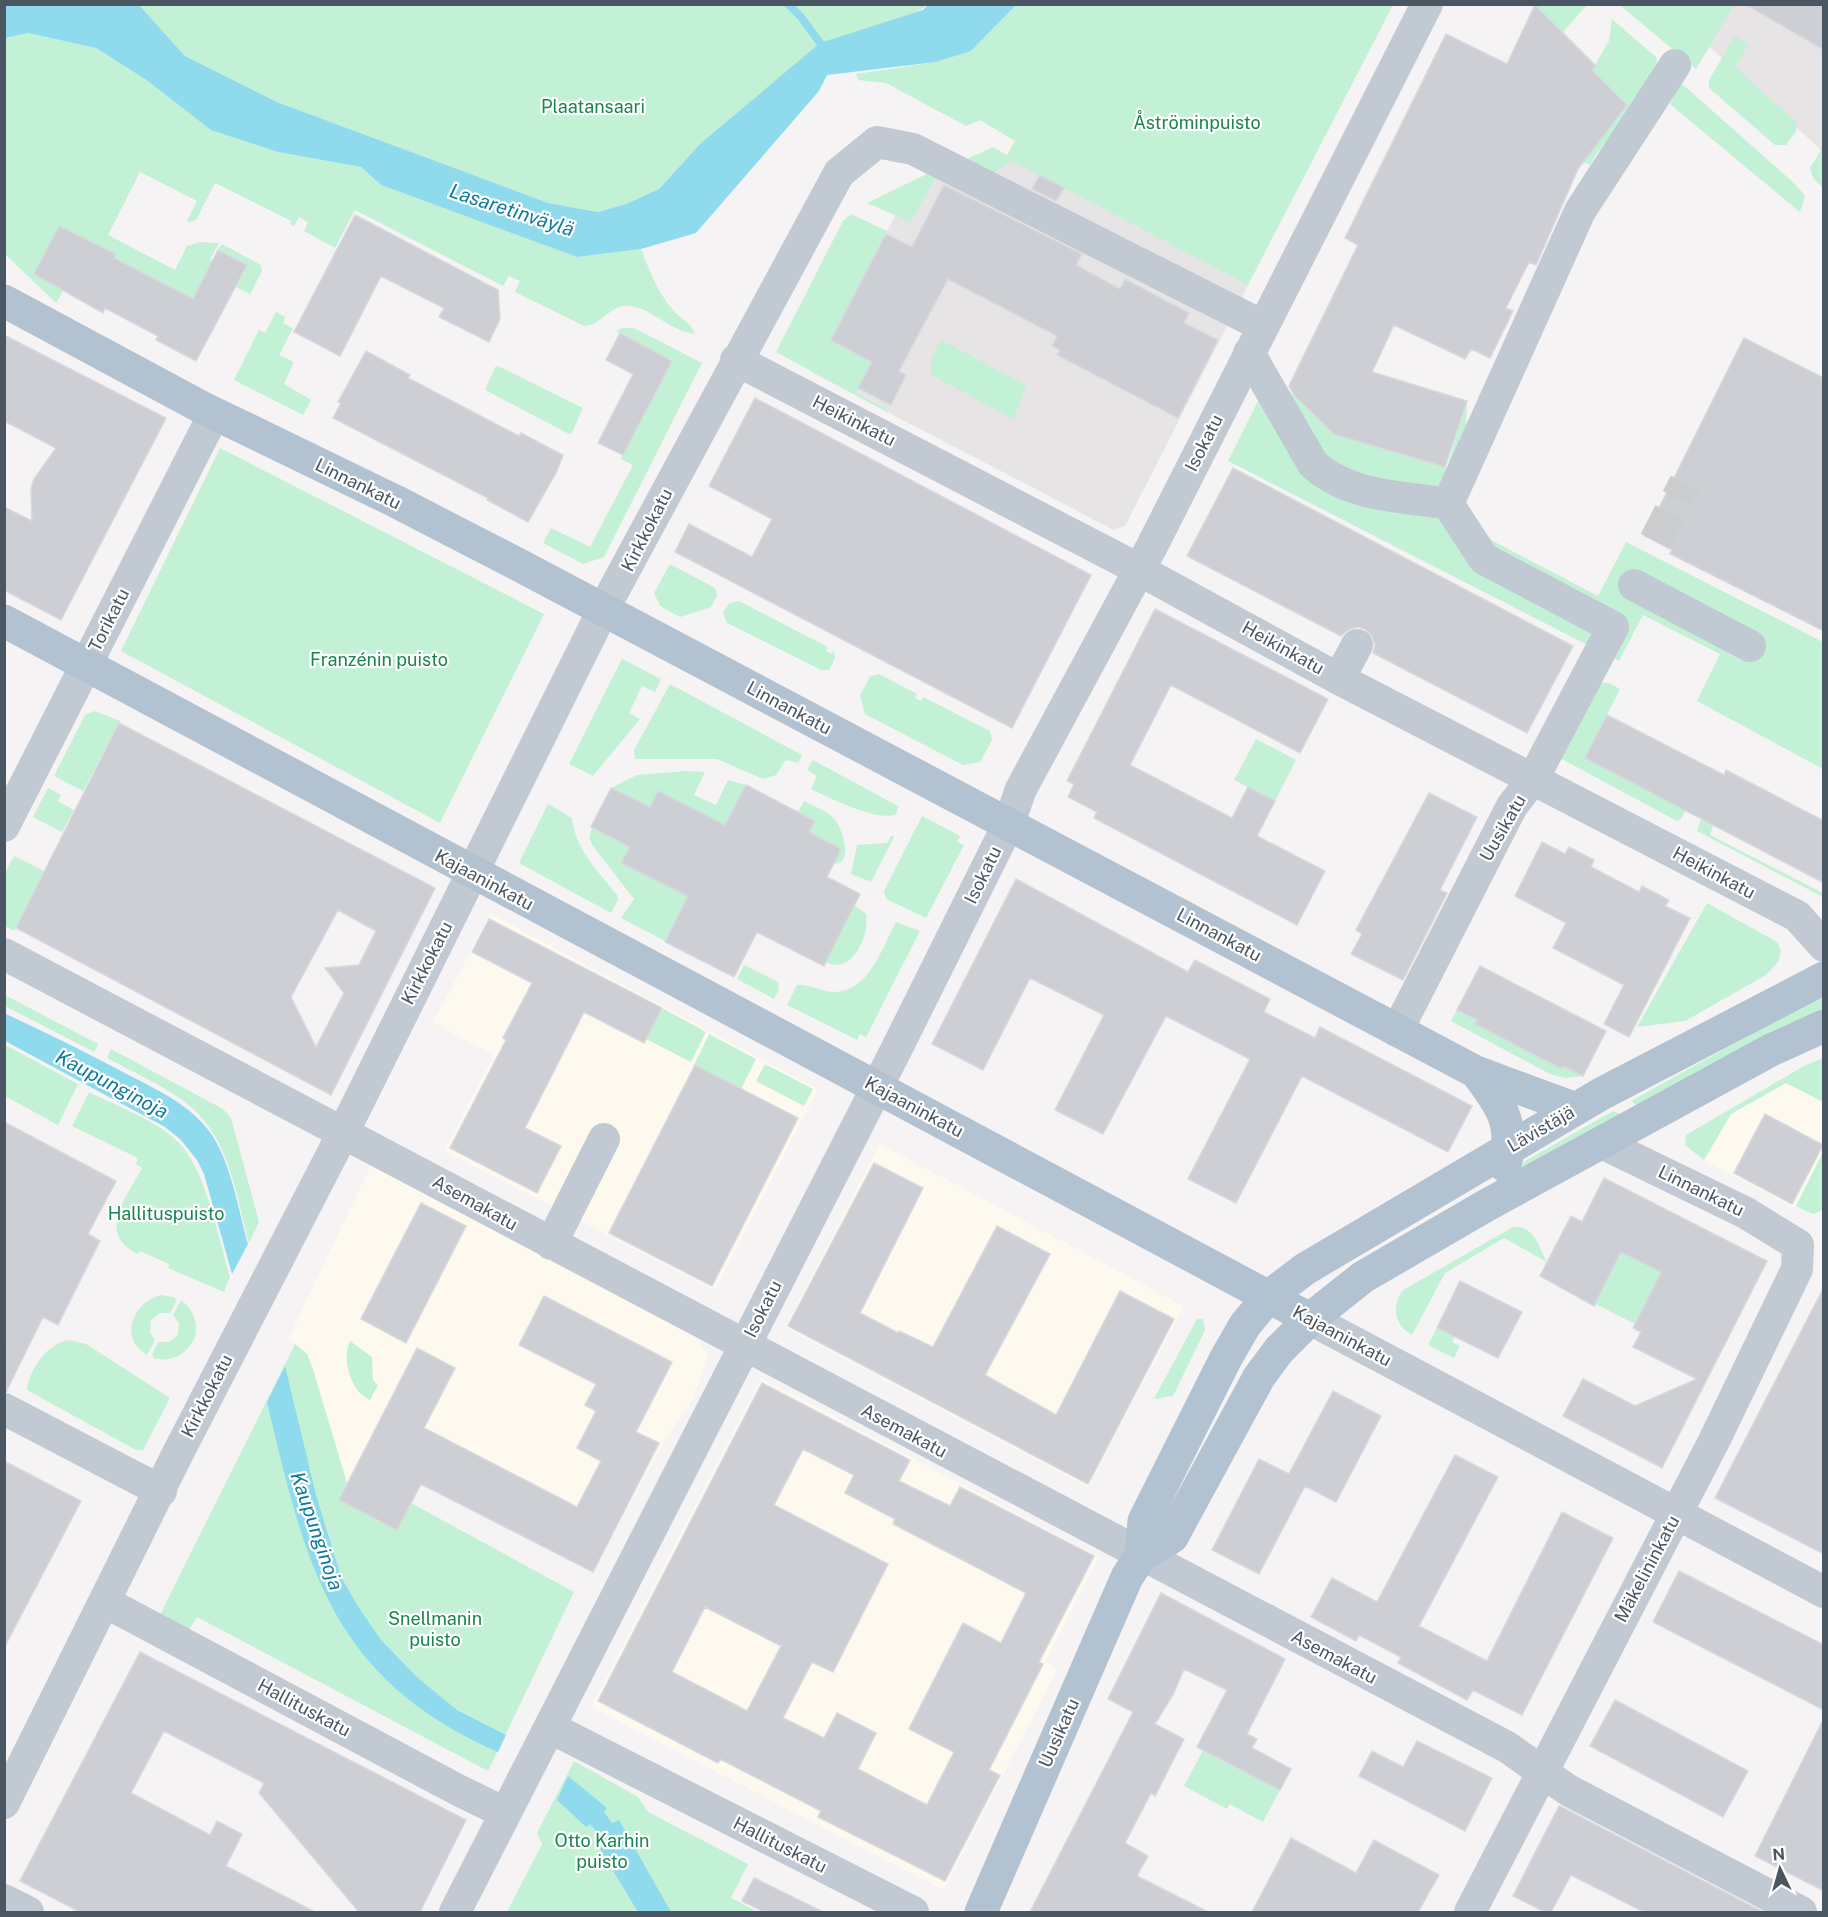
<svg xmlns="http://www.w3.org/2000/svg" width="1828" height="1917" font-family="'Public Sans',sans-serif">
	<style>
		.commercial { fill: #fdf9ef }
		.education { fill: #e6e4e5 }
		.green { fill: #c3f1d5 }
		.water { fill: #90daee }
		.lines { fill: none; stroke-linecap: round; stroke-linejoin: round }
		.stream { stroke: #90daee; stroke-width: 8 }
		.building { fill: #cdcfd5; stroke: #d7d9de; stroke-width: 1.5; fill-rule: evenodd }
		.minor-tunnel { stroke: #caccce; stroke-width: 32; stroke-dasharray: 32 16; stroke-linecap: butt }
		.minor { stroke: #c1cad2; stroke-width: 32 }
		.major { stroke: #b3c2d1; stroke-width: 33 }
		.labels { text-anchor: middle; stroke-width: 4.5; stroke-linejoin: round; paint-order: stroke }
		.park-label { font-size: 18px; fill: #17864f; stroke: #fff }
		.street-label { font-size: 18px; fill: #4a5661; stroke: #fff }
		.water-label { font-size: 20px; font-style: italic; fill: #0c7c9b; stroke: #fff }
	</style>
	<rect width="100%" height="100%" fill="#f5f3f3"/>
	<path class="commercial" d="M490,913L818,1090L715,1290L444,1151L494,1055L433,1023Z
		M1786,1083L1823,1102V1152L1796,1206L1793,1207L1704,1160L1731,1113Z
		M880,1144L1184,1306L1088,1487L785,1327Z
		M373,1161L696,1337L708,1357L693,1397L661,1448L593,1572L421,1484L397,1530L339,1500L307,1354L288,1339Z
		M761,1378L1099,1557L1045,1662L1058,1668L944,1890L591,1707Z"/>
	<path class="education" d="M1665,5H1823V152Z
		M1011,159L1248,285L1125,526L1114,530L813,373L912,183Z"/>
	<path class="green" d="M139,5H928L700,144L659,189L626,204L598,212L548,203L277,102L185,56Z
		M1016,5H1393L1248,285L1011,160L993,174L959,163L993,147L1007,155L1015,141L980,120L966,126L886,83L858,80L856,74L936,62L971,51Z
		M1535,5H1587L1562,33Z
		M1620,5H1734L1696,69Z
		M1612,19L1657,58C1655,102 1609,129 1590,165L1583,162L1628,105L1592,70L1609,41Z
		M28,33L96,48L148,81L278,152L361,167L381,185L577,257L641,249C649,270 658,293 673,310C681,320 690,320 695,334C672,332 653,309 630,306C610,303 602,326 584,326L515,292L520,281L509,276L503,286L355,210L335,248L304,231L308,222L299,217L294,226L290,224L291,221L215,183L196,220L189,222L187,221L197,201L140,172L108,235L175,270L187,246L200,242L219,243L210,259L213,261L193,299L114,258L116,254L59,226L34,273L64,289L56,303L5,254L4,38Z
		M1735,36L1749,44L1735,67L1797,123L1796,131L1786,145H1775L1709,88V80Z
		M1680,82L1795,184L1805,196L1800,212L1670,104Z
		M1823,147V188L1813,178L1810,168Z
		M933,171L935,178L911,222L867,203Z
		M851,214L887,231L831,340L872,362L856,393L888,410L887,412L776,352L843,221Z
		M222,244L261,265L262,271L250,294L236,287L247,266L218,250Z
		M276,312L285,317L283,323L293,328L279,355L294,362L284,384L311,400L303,415L234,380L259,330L265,333Z
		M634,328L702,363L604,557L583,564L543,543L551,528L590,547L633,465L621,459L672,361L616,331L623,328Z
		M941,340L1026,385L1014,419L931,375V359Z
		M498,366L583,408L572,433L569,434L485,390L495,367Z
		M1265,387L1288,405L1293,394L1333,432L1447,467L1467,401L1466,434L1442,487L1382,483L1598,596L1626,542L1823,642V769L1697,701L1720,654L1643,615L1619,661L1228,461Z
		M220,448L544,614L440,823L121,651Z
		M670,564L715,588L717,596L711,607L680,617L660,606L654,593Z
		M739,601L828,647L826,651L831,654L834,650L835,658L829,670H821L727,623L723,613L729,603Z
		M622,659L661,679L655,692L642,686L629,713L640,719L593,776L569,764Z
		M879,674L917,694L915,698L921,701L923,697L990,731L992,740L980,762L963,765L865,714L860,696L870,676Z
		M1597,682L1609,683L1620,689L1585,758L1686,810L1680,820L1677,821L1558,757Z
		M670,684L802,755L798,763L786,760L776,775L763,779L717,759H635L634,750Z
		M95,711L120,721L83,791L54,776L85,715Z
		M1256,739L1296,760L1275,801L1234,780Z
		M813,760L898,806L896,814C880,823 827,797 811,789L817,776L807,770Z
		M686,771L705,772L694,795L716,805L728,780L746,785L725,825L658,791L650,807L611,788L637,775Z
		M48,788L61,795L58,801L74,810L62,832L33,817Z
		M804,801C815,807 828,811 836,821C843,831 854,865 833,864L809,832L815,821L798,812Z
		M548,804L572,818C575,849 598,871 617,895L618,900L611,913L519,863Z
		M922,816L960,836L957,842L964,845L926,918L886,899L884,891Z
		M1701,819L1713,826L1710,835L1823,893V897L1697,831Z
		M592,828L630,847L622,863L688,896L665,941L621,918L634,899L593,846L589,838Z
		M892,835L894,837L871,882L851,874L857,845L887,843Z
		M14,856L42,870L61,888L38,885L14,931L5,926L4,875Z
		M1707,903L1777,942L1781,951L1778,962L1766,975L1685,1021L1637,1027Z
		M854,905L866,914C870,935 852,976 826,962Z
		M896,922L920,931L866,1037L860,1034L857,1040L787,1005L797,985C810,984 822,992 834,992C869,992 882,948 896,922Z
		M744,965L778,982L779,989L774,999L737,979Z
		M1823,994V1009L1777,1029L1638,1106L1631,1101Z
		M5,995L98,1044L94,1052L5,1006Z
		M662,1008L706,1032L691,1062L646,1039Z
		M1457,1010L1562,1068L1563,1066L1583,1076L1565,1078L1550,1074L1451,1021Z
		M709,1034L756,1059L741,1089L694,1065Z
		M5,1045L78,1084L58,1125L5,1096Z
		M111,1049L223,1109L231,1118L259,1222L249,1243C236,1195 230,1140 190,1106C166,1086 134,1073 107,1058Z
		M1823,1058V1102L1786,1083L1731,1114L1704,1160L1685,1145L1686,1135L1804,1066Z
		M765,1064L813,1089L804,1106L756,1081Z
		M89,1092C116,1106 156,1120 177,1141C205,1166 219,1240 230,1277L224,1292L168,1268L169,1264L140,1251L138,1254C95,1234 127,1197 142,1168L136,1164L138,1158L72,1126Z
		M1613,1111L1622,1115L1524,1168L1522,1166L1525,1161Z
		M1823,1152V1210L1813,1214L1796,1206Z
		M1513,1227C1534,1225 1539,1247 1547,1262L1608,1278L1624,1247L1638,1261L1661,1272L1635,1324L1540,1276L1547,1262L1504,1238L1445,1273L1412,1335C1394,1325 1391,1306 1403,1290Z
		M161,1295L174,1297L177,1300L170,1313H160L151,1320L150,1332L155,1340L147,1355C118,1338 133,1302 161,1295Z
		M181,1300C194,1310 198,1322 195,1338C186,1354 173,1363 154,1358L152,1355L158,1342H169L178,1335L179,1323L173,1315Z
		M1197,1319H1203L1205,1330L1173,1396L1154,1399Z
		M1437,1328L1454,1337L1452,1342L1460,1346L1454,1358L1428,1345Z
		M69,1340L86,1344L170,1398L143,1450H136L27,1390C29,1369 48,1343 69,1340Z
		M350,1341L372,1357L373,1380L378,1385L370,1400C351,1392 341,1359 350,1341Z
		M295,1344L307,1354L312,1366L347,1483L339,1500L397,1530L411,1503L574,1592L488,1771L197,1617L186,1634L158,1619Z
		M1203,1750L1280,1790L1263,1822L1230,1804L1227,1809L1184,1786Z
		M574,1761L638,1797L648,1812L748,1864L731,1898L758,1912H507L542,1844L537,1833Z"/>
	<path class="water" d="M4,5H139L185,56L277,102L548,203L598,212L626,204L659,189L700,144L820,43L923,10L928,5H1016L971,51L936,62L827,75L819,91L696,233L641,249L577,257L381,185L361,167L278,152L211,130L148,81L96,48L28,33L5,38Z
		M4,1013C44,1032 84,1051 123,1072C155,1089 191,1104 212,1135C232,1166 238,1209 248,1244L232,1274L204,1174L197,1160L180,1139L165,1127L5,1041Z
		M285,1366L316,1495L341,1577L359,1608L381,1640L418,1678L457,1710L506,1735L498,1752C330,1678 306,1566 267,1402Z
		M568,1776L607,1808L604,1812L612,1823L619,1820L671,1912H638L595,1841L600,1835L590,1824L586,1827L557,1800Z"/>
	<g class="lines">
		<path class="stream" d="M788,4L801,17L820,43"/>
	</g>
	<path class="building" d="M1745,4H1824V50Z
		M1535,5L1596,66L1592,70L1627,105L1578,169L1536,265L1529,262L1506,308L1513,311L1490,358L1471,349L1465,359L1394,325L1372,372L1467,401L1445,467L1334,434L1294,395L1289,386L1358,245L1345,238L1446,34L1507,64Z
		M1040,175L1064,188L1056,201L1032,189Z
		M944,185L1082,254L1076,265L1120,289L1125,279L1189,313L1184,323L1218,340L1178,418L1057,355L1060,350L1052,346L1057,336L948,279L899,371L906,375L891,405L858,388L872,362L831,340L886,234L912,247Z
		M355,215L498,290L500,319L489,342L439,317L444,308L381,276L340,356L294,332Z
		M59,226L116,254L114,258L193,299L218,250L247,265L196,361L156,340L158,336L105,308L103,313L34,274Z
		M620,333L672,361L623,455L598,443L633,374L606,360Z
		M4,335L166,418L61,620L4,590V507L32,521L31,489L34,479L56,448L4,421Z
		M1744,338L1824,378V631L1670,554L1672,550L1645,536Z
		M366,351L410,375L408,378L519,436L521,433L563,455L557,471L528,522L487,500L488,498L333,418L341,403L338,402Z
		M755,398L1091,575L1012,728L675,552L689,524L752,557L772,519L709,486Z
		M1233,468L1573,646L1527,733L1373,653L1375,645L1372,636L1365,629L1357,627L1348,630L1341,636L1187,556Z
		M1155,609L1328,699L1300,753L1171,685L1130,765L1232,818L1248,787L1275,801L1257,836L1325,871L1297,925L1094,818L1097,812L1068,797L1074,784L1067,781Z
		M1607,715L1724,775L1726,770L1824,821V883L1585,758Z
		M119,723L435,888L331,1095L16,928ZM338,910L376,931L359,965L325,968L344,993L316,1047L291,997Z
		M746,785L815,821L809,832L841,849L827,877L860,894L824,966L757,932L734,977L665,942L688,896L621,863L630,847L591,827L611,788L650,807L658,791L725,825Z
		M1429,793L1477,817L1440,890L1447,893L1403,980L1351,954L1362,934L1356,930Z
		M1542,842L1565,854L1569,847L1594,860L1591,867L1639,892L1642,886L1669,900L1665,906L1690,918L1629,1037L1604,1024L1624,985L1553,948L1566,923L1515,896Z
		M1016,879L1188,972L1195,960L1270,999L1264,1012L1315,1038L1320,1027L1472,1106L1448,1152L1302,1076L1236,1203L1188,1179L1250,1059L1166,1016L1103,1134L1055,1110L1104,1015L1030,978L983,1070L932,1044Z
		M489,919L662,1008L644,1043L584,1012L525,1128L561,1146L537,1193L450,1148L506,1040L503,1038L532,983L472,952Z
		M1480,966L1606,1031L1583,1076L1563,1066L1562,1069L1475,1024L1477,1020L1457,1010Z
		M695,1065L798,1118L712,1286L609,1233Z
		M1765,1114L1823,1145L1792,1204L1734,1173Z
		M4,1122L116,1181L88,1234L100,1241L58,1325L43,1317L6,1392Z
		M874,1163L923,1188L860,1313L898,1333L899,1331L933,1347L997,1226L1050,1254L985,1375L1056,1415L1120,1291L1174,1319L1088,1484L788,1326Z
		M1604,1178L1767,1261L1662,1468L1563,1416L1583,1379L1635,1406L1697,1379L1633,1347L1641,1332L1633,1328L1661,1272L1621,1252L1594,1306L1540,1276L1571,1216L1582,1222Z
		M421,1203L466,1226L406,1343L361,1319Z
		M1460,1281L1522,1312L1498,1358L1437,1328Z
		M1824,1287V1554L1715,1498Z
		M544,1296L672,1362L636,1432L659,1443L593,1572L421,1484L397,1530L339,1500L417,1348L455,1368L424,1428L577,1507L601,1461L577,1448L596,1411L585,1405L596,1384L519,1345Z
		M762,1383L910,1460L899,1481L950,1506L960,1487L1094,1556L1039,1662L1043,1664L989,1770L1000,1775L945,1881L818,1817L821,1811L720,1759L718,1763L598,1701ZM803,1449L854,1475L845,1493L895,1519L893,1524L1026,1593L1001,1643L963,1623L909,1729L954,1752L927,1805L858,1769L876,1733L837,1713L824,1738L783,1718L812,1662L833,1672L888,1564L774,1505ZM705,1607L781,1646L747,1711L672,1672Z
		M1333,1391L1381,1416L1336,1502L1305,1486L1259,1574L1212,1550L1259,1459L1289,1474Z
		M1455,1455L1498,1477L1419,1626L1487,1661L1562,1512L1613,1538L1522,1715L1473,1690L1467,1700L1398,1663L1401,1657L1359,1635L1356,1641L1311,1617L1332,1578L1377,1602Z
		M4,1461L81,1501L4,1648Z
		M1679,1571L1824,1645V1710L1653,1622Z
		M1161,1593L1285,1659L1247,1734L1257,1739L1252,1748L1291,1769L1280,1790L1197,1747L1227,1690L1184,1669L1174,1693L1155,1724L1184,1739L1155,1796L1151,1793L1125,1843L1148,1856L1137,1876L1208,1912H1030L1133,1712L1108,1699Z
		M140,1652L466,1820L420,1912H359L259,1793L264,1783L164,1731L131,1793L210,1835L217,1821L242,1834L226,1866L315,1912H80L20,1881Z
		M1615,1700L1748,1771L1723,1817L1590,1746Z
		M1824,1718V1891L1755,1856Z
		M1417,1741L1492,1778L1465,1831L1359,1776L1372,1751L1403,1767Z
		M1559,1806H1560L1763,1912H1644L1571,1875L1551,1912H1545L1513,1896Z
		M1291,1838L1356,1873L1374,1840L1439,1875L1418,1912H1252Z
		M754,1878L823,1912H764L742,1901Z"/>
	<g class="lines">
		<path class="minor-tunnel" d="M1655,541L1685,483"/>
		<path class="minor" d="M1249,353L1313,464C1349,497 1401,496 1448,504L1484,559L1613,627L1533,779L1512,806L1397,1031
			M736,360L1119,559L1339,679L1797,916L1824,946
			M1448,504L1580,211L1675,65
			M1634,585L1750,646
			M1339,679L1357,645
			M4,826L214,414
			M4,954C505,1220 1005,1486 1507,1747L1568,1790L1801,1912
			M1602,1143L1746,1213L1798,1245
			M551,1244L604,1139
			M1310,1319L1824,1592
			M4,1409L161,1491
			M105,1602L458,1790L505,1813
			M551,1728L913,1912
			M4,1803L177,1455L343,1133L603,610L839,173L877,142L913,149L1263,326
			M4,1900L28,1912
			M455,1912L896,1050L1009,823L1021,789L1152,546L1427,4
			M1470,1912L1714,1441L1797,1269L1798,1245"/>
		<path class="major" d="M4,301L203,408L395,501L519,565L1476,1072L1576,1109
			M4,621L1310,1319
			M1476,1072C1501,1104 1515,1124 1505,1166
			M1141,1556L1144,1521L1226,1358L1245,1325L1268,1297L1305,1269L1601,1094L1824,978
			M981,1912L1127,1577L1141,1556L1172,1537L1259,1377L1279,1350L1310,1319L1363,1277L1487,1205L1771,1050L1824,1026"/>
	</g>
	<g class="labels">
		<g class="park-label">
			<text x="593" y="113">Plaatansaari</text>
			<text x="1197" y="129">Åströminpuisto</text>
			<text x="379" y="666">Franzénin puisto</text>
			<text x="166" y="1220">Hallituspuisto</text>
			<text x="435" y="1625">Snellmanin<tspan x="435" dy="21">puisto</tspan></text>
			<text x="602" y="1847">Otto Karhin<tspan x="602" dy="21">puisto</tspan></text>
		</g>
		<g class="street-label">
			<text transform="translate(854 421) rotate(27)" y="6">Heikinkatu</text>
			<text transform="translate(1204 443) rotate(-63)" y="6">Isokatu</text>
			<text transform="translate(358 484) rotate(26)" y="6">Linnankatu</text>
			<text transform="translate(647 530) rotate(-63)" y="6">Kirkkokatu</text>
			<text transform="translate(109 620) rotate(-63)" y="6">Torikatu</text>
			<text transform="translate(1283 648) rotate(29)" y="6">Heikinkatu</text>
			<text transform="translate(789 708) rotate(28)" y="6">Linnankatu</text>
			<text transform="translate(1503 828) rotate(-60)" y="6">Uusikatu</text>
			<text transform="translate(1714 873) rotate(28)" y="6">Heikinkatu</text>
			<text transform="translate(983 875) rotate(-64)" y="6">Isokatu</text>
			<text transform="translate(484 880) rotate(28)" y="6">Kajaaninkatu</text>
			<text transform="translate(1219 935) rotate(28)" y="6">Linnankatu</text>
			<text transform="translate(427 963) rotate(-63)" y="6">Kirkkokatu</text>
			<text transform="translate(914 1107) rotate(28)" y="6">Kajaaninkatu</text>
			<text transform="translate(1541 1129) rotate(-30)" y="6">Lävistäjä</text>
			<text transform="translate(1701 1191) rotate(26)" y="6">Linnankatu</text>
			<text transform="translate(475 1203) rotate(29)" y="6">Asemakatu</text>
			<text transform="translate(763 1309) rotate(-63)" y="6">Isokatu</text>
			<text transform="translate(1342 1336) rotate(28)" y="6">Kajaaninkatu</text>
			<text transform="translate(207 1396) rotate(-63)" y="6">Kirkkokatu</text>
			<text transform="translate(904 1431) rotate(28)" y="6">Asemakatu</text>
			<text transform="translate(1647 1569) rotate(-62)" y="6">Mäkelininkatu</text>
			<text transform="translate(1334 1657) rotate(28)" y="6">Asemakatu</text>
			<text transform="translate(304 1708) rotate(28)" y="6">Hallituskatu</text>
			<text transform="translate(1059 1733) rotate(-66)" y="6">Uusikatu</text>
			<text transform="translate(780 1845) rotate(27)" y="6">Hallituskatu</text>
		</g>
		<g class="water-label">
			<text transform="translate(512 210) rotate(18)" y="7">Lasaretinväylä</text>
			<text transform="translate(112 1084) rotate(28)" y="7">Kaupunginoja</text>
			<text transform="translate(317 1531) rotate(71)" y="7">Kaupunginoja</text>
		</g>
	</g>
	<rect width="1828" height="1917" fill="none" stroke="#4a5661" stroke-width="12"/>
	<g transform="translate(1780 1869) rotate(355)" stroke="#ffffff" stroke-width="4.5" paint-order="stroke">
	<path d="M0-4.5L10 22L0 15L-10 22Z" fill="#4a5661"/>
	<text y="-9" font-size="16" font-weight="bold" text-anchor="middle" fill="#4a5661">N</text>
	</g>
</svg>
